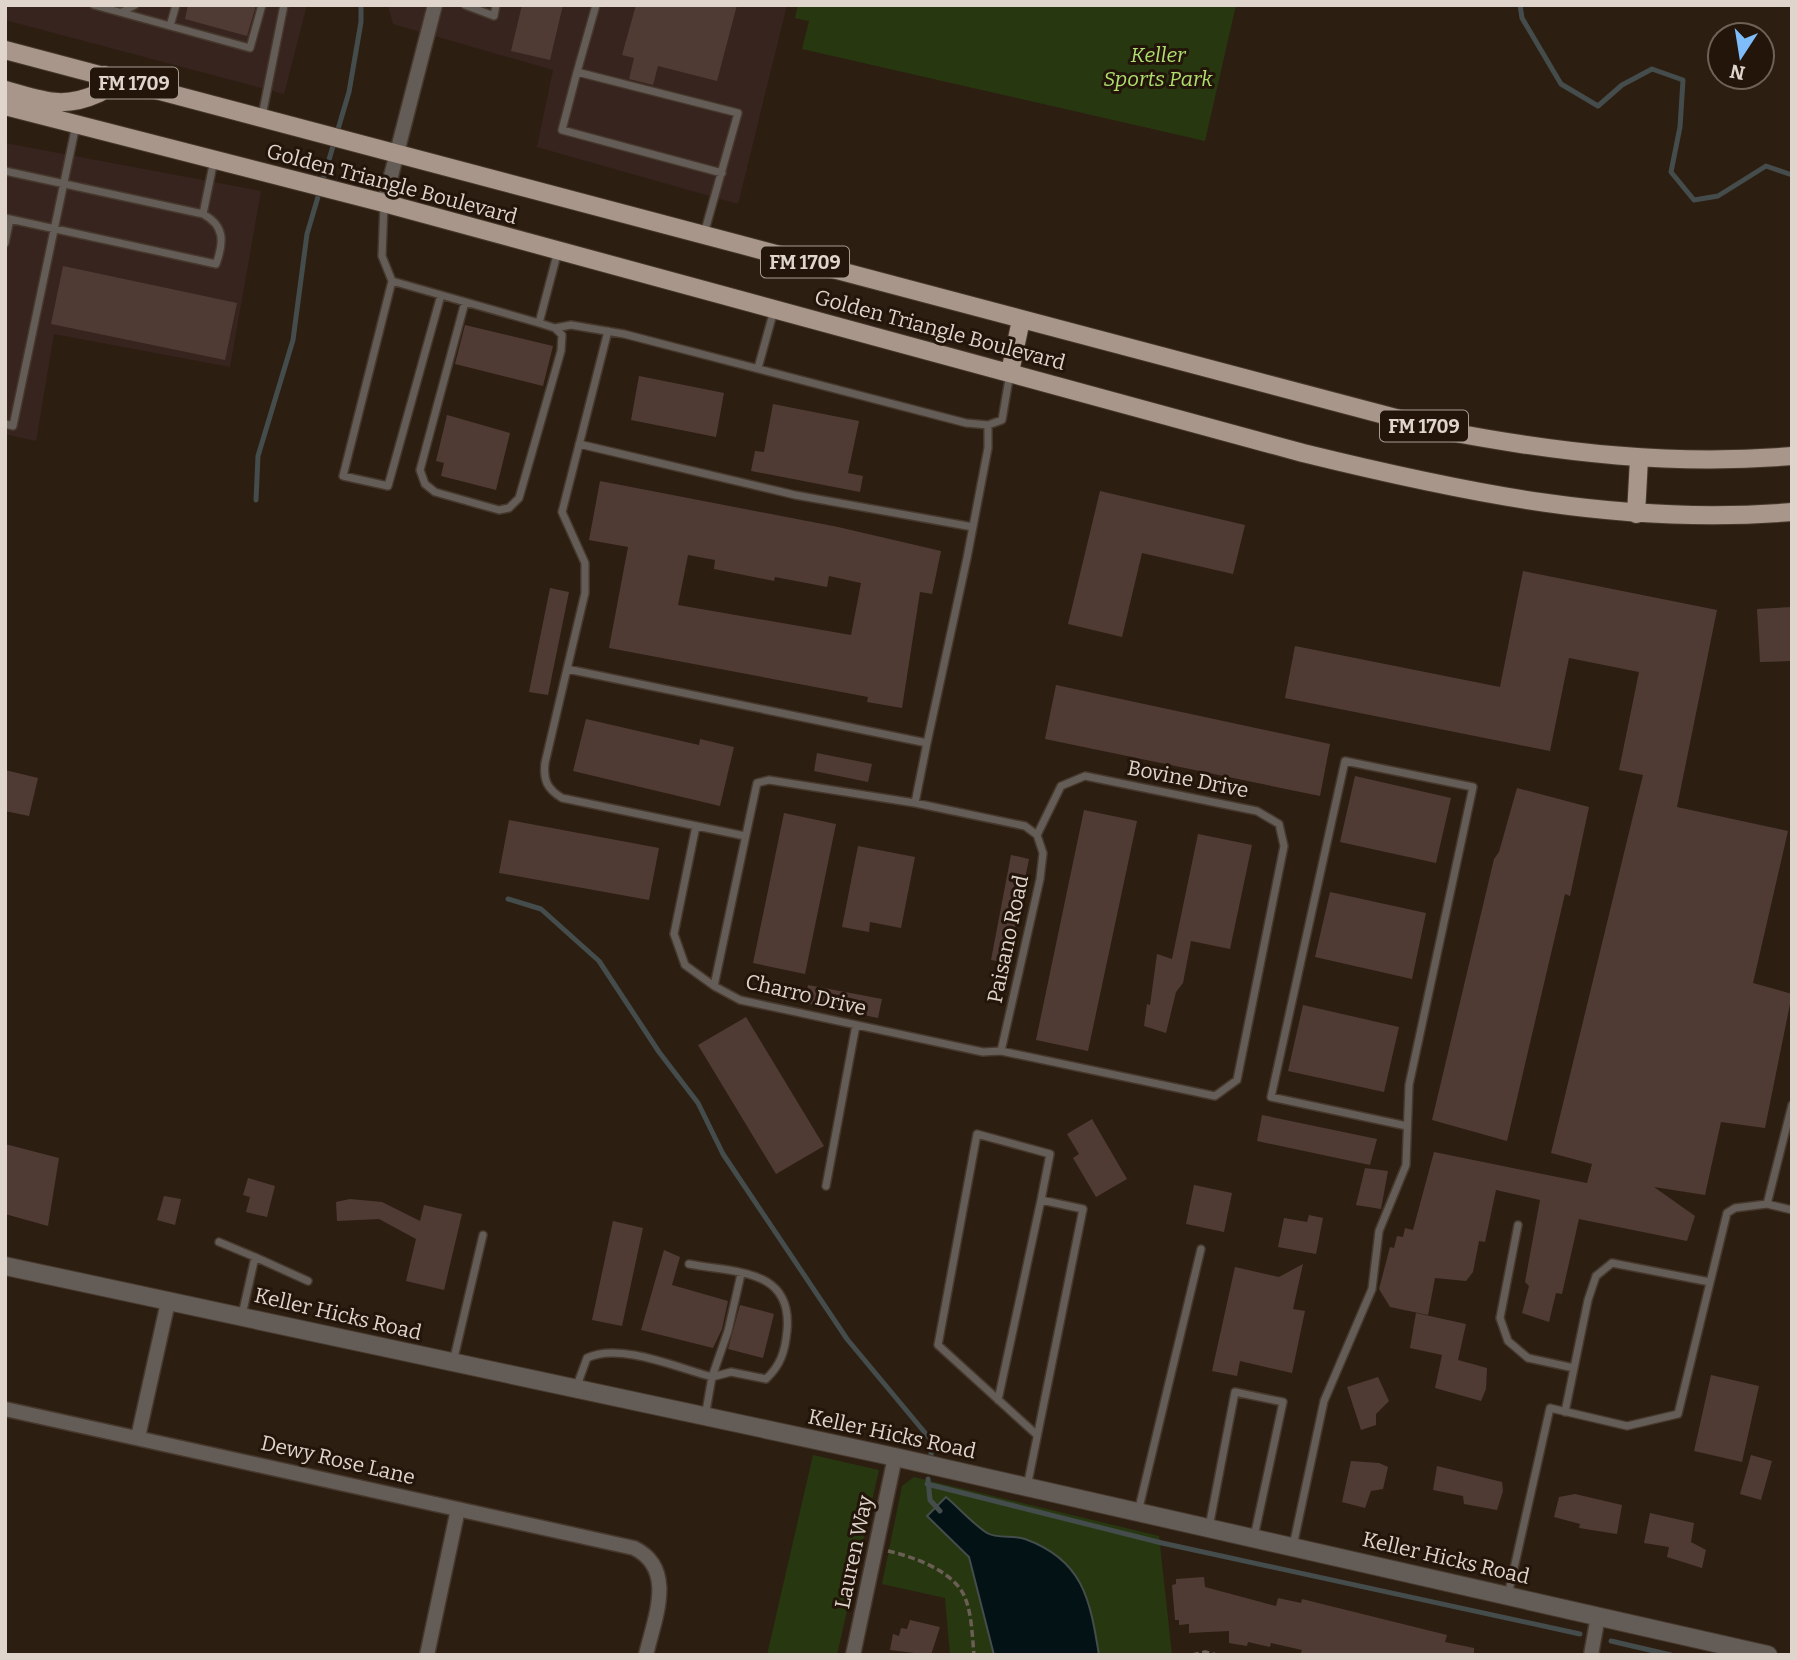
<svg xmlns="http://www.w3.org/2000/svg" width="1797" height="1660" font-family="Bitter,serif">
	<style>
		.commercial { fill: #37241f }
		.green { fill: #273810 }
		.water { fill: #031215; stroke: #454c4c; stroke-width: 2 }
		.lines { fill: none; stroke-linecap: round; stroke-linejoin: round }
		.stream { stroke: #454c4c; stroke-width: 5 }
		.building { fill: #503b34; fill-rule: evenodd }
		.service-casing { stroke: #46382c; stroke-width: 10 }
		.minor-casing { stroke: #46382c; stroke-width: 17 }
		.tertiary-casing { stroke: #46382c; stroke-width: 20 }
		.primary-casing { stroke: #46382c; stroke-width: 20 }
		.path { stroke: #6b5e54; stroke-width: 3.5; stroke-dasharray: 7 3.5; stroke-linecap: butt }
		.service { stroke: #645c56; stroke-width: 7 }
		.minor { stroke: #645c56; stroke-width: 14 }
		.tertiary { stroke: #645c56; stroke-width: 18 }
		.primary { stroke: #a79689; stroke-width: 18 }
		.labels { text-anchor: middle; stroke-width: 6; stroke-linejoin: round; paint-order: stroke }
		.shield { fill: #231509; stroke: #a79b92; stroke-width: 2 }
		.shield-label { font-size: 19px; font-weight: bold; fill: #dfd5cd }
		.park-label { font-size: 21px; font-style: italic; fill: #aedf6f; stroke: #231509 }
		.street-label { font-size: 21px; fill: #dfd5cd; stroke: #231509 }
	</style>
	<rect width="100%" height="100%" fill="#2d1e12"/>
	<path class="commercial" d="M5,5H307L284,94L5,20Z
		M388,5H787L738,204L537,147L553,70L393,24Z
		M5,143L261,191L230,367L54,334L36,441L5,434Z"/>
	<path class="green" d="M798,5H1236L1205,141L802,49L809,21L795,18Z
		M813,1455L879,1470L837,1655H767Z
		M914,1477L1159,1536L1172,1655H950L945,1598L882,1584L902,1486Z"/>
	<path class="water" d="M946,1497C959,1508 973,1524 987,1533C997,1539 1014,1535 1025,1539C1083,1560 1090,1599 1099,1655H994L969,1557L927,1516Z"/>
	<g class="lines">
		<path class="stream" d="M1520,5L1522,18L1561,84L1598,106L1622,85L1652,69L1683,80L1680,127L1671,172L1694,200L1718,196L1766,166L1792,175
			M256,500L258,456L293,340L307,234L349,92L361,22V5
			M508,899L541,909L599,961L659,1052L698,1103L723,1154L847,1339L931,1440V1458
			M928,1479L930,1500L940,1511
			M927,1484L1162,1543L1580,1634
			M1611,1641L1671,1655"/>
	</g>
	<path class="building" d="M188,5H256L247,36L185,19Z
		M522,5H563L550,60L511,51Z
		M636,5H737L717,81L658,66L653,85L629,79L634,58L622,55Z
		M63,266L237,303L225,360L51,324Z
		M465,325L553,346L543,386L455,364Z
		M639,376L724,393L716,437L631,420Z
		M773,404L859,421L848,473L863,476L860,492L751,471L755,451L764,452Z
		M447,415L510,433L496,490L441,476L444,463L436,461Z
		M600,481L838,527L941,551L932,594L920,592L902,708L867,702L868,697L609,648L628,547L589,540ZM688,555L715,560L714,569L774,581L775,577L827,587L829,576L861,583L851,635L678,605Z
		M1100,491L1245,525L1233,574L1142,553L1122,637L1068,624Z
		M1523,571L1717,610L1677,807L1788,831L1753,983L1792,994L1765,1128L1721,1122L1705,1195L1654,1187L1695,1216L1687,1241L1579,1219L1562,1294L1556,1293L1549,1322L1522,1313L1529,1286L1525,1282L1540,1200L1496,1190L1485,1242L1479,1241L1473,1272L1466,1281L1435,1278L1428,1315L1390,1307L1379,1289L1390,1247L1394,1248L1397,1236L1403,1237L1405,1228L1413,1230L1434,1152L1587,1183L1592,1164L1551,1153L1643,775L1619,770L1639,672L1569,658L1550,751L1285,698L1295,646L1500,687Z
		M550,588L569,592L548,695L529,692Z
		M1792,607V661L1760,662L1757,609Z
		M1056,685L1330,744L1320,796L1045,739Z
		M586,719L699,745L700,739L734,747L720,806L573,771Z
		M817,753L872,764L868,782L814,771Z
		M5,770L38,778L29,816L5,811Z
		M1355,776L1451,798L1436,863L1340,842Z
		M1517,788L1589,807L1570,896L1565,894L1507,1141L1432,1120L1494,859L1499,852Z
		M1084,810L1137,821L1088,1051L1036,1040Z
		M784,813L836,824L805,974L753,963Z
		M509,820L659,848L649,900L499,873Z
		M1198,834L1252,845L1230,949L1191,941L1183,983L1176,992L1166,1033L1144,1026L1147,1004L1150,1005L1157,954L1172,959Z
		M858,846L915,857L901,928L870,922L869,932L842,927Z
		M1011,855L1029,859L1008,963L991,960Z
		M1330,892L1426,913L1412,979L1315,957Z
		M808,985L882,999L878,1018L805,1003Z
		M1303,1005L1399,1027L1384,1092L1288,1071Z
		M746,1017L824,1146L776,1174L698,1045Z
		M1262,1115L1377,1139L1370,1165L1257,1141Z
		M1092,1119L1127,1179L1096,1197L1073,1158L1079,1154L1067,1134Z
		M5,1144L59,1158L48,1226L5,1214Z
		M1365,1168L1388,1171L1381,1209L1356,1205Z
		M248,1178L275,1186L267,1217L246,1212L250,1197L243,1195Z
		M1194,1185L1232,1193L1224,1232L1186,1224Z
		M164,1196L181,1199L175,1225L157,1220Z
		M350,1199L382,1202L420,1221L424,1205L462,1214L444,1290L406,1281L416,1239L379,1219L337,1221L336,1202Z
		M1309,1215L1323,1218L1316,1254L1278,1247L1284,1218L1307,1222Z
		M613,1221L643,1228L622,1326L592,1320Z
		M664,1250L680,1257L672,1285L728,1301L722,1329L713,1348L641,1330Z
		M1303,1264L1293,1309L1305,1311L1292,1373L1240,1361L1237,1376L1212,1371L1235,1267L1279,1277Z
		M740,1305L774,1314L763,1358L728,1349Z
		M1416,1313L1466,1324L1458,1360L1487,1368L1486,1389L1481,1401L1435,1388L1442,1355L1410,1348Z
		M1711,1375L1759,1386L1742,1462L1694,1451Z
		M1378,1377L1389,1401L1376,1414V1425L1361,1430L1347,1387Z
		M1751,1455L1772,1461L1761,1500L1740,1494Z
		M1351,1461L1379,1463L1388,1467L1383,1489L1371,1491L1365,1508L1342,1502Z
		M1437,1466L1502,1482L1503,1491L1497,1510L1464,1504L1463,1496L1433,1490Z
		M1575,1494L1622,1505L1617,1534L1579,1528L1580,1524L1554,1517L1559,1497Z
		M1650,1513L1694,1523L1691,1542L1706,1550L1702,1568L1667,1557L1669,1547L1644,1543Z
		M1204,1577L1205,1587L1276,1606L1278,1598L1301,1603L1302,1599L1447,1635L1445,1642L1474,1648V1655H1300L1302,1650L1271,1643L1270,1647L1248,1642L1247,1646L1229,1643V1631L1189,1633V1624L1179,1625V1620H1175L1172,1585L1176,1584V1579Z
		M910,1620L940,1627L931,1655L890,1650L893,1634L899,1636L901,1628L907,1629Z"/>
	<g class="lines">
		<defs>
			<path id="service" d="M94,5L250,48L262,5
				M465,5L494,16L496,5
				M596,5L577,72L738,113L704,234
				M122,12L135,5
				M170,26L176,5
				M577,72L562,130L722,173
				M262,116L284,5
				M5,171L203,214
				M384,204L382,256L392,281L539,323L558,251
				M5,218L216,264C224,242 225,226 203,214L214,160
				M5,243L10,219
				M392,281L343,476L388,486L441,295
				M465,302L420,470L425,484L435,492L499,510L509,508L519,498L561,351L562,335L555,328L539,323
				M555,328L571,325L624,334L966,423L988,425L1002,420L1010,373
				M608,331L562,512L585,563V593L567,669L927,743L967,558L988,448V425
				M758,368L774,310
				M5,424L13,426L76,125
				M579,444L795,495L973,527
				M567,669L545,763C543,780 547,789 562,798L745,836
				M1085,776L1257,811L1279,824L1284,846L1237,1080L1215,1096L1001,1051L983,1052L740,1000L714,986L757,783L769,780L915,803L1025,826L1037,835L1061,786Z
				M915,803L927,743
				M696,826L674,934L685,965L714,986
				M1001,1051L1040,879L1043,853L1037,835
				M826,1186L856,1025
				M1767,1204L1792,1210
				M1518,1225L1500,1318L1508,1341L1528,1358L1574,1368
				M219,1242L255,1257
				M689,1264C735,1273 793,1268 787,1331C785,1351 781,1365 766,1379L731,1372L712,1377L705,1417
				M242,1315L255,1257L308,1281
				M453,1362L483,1235
				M576,1388L587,1358C619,1342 678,1368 712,1377L728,1331L741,1274
				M998,1400L1041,1200
				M1565,1412L1588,1300L1596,1276L1612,1263L1710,1282
				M1027,1487L1083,1209L1041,1200L1050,1154L977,1134L938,1345L1037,1435
				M1138,1512L1201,1249
				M1209,1527L1235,1392L1283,1402L1254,1537
				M1293,1546L1324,1401L1372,1289L1379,1231L1406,1165L1409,1085L1473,787L1345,761L1271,1097L1407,1126
				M1508,1595L1550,1408L1627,1426L1678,1414L1727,1213L1735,1208L1767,1204L1792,1105"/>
			<path id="minor" d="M384,203L435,5
				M5,1409L634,1548C677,1569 654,1619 646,1655
				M138,1437L168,1302
				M427,1655L458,1509
				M853,1655L895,1457
				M1591,1655L1598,1616"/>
			<path id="tertiary" d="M5,1266L895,1457L1768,1655"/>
			<path id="primary" d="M5,50L1445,431C1560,453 1674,466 1792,456
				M5,90C42,100 62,110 99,93L104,75
				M5,106L384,203L1303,453C1466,493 1623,526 1792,512
				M1010,372L1021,320
				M1636,514L1639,459"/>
		</defs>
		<use href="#service" class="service-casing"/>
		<use href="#minor" class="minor-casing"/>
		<use href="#tertiary" class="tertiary-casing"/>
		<use href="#primary" class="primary-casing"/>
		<path class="path" d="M888,1551C911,1556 947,1569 961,1590C972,1607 972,1635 974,1655
			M1192,1655L1205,1652L1217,1655"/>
		<use href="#service" class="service"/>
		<use href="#minor" class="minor"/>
		<use href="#tertiary" class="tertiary"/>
		<use href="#primary" class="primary"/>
	</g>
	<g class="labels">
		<g class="shield">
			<rect x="90" y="67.5" width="88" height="31" rx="5"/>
			<rect x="761" y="246.5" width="88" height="31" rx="5"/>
			<rect x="1380" y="410.5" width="88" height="31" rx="5"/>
		</g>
		<g class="shield-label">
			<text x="134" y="90">FM 1709</text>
			<text x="805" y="269">FM 1709</text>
			<text x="1424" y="433">FM 1709</text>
		</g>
		<g class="park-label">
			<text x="1158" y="62">Keller<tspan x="1158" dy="24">Sports Park</tspan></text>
		</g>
		<g class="street-label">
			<text transform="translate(392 184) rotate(15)" y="7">Golden Triangle Boulevard</text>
			<text transform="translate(940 330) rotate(15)" y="7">Golden Triangle Boulevard</text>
			<text transform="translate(1188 779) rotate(11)" y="7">Bovine Drive</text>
			<text transform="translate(1008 939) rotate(-78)" y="7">Paisano Road</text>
			<text transform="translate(806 995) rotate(13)" y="7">Charro Drive</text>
			<text transform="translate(338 1314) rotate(13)" y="7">Keller Hicks Road</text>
			<text transform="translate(892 1434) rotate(12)" y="7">Keller Hicks Road</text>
			<text transform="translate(338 1460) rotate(13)" y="7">Dewy Rose Lane</text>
			<text transform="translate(854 1552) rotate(-78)" y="7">Lauren Way</text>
			<text transform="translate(1446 1558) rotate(13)" y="7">Keller Hicks Road</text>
		</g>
	</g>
	<rect width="1797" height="1660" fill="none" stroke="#dfd5cd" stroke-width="14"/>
	<g transform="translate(1741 56) rotate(192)"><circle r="33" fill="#231509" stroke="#6e6257" stroke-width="2"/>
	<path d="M0-5L12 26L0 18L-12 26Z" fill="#7fbdfa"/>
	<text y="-10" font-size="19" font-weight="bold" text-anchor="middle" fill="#dfd5cd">N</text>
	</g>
</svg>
